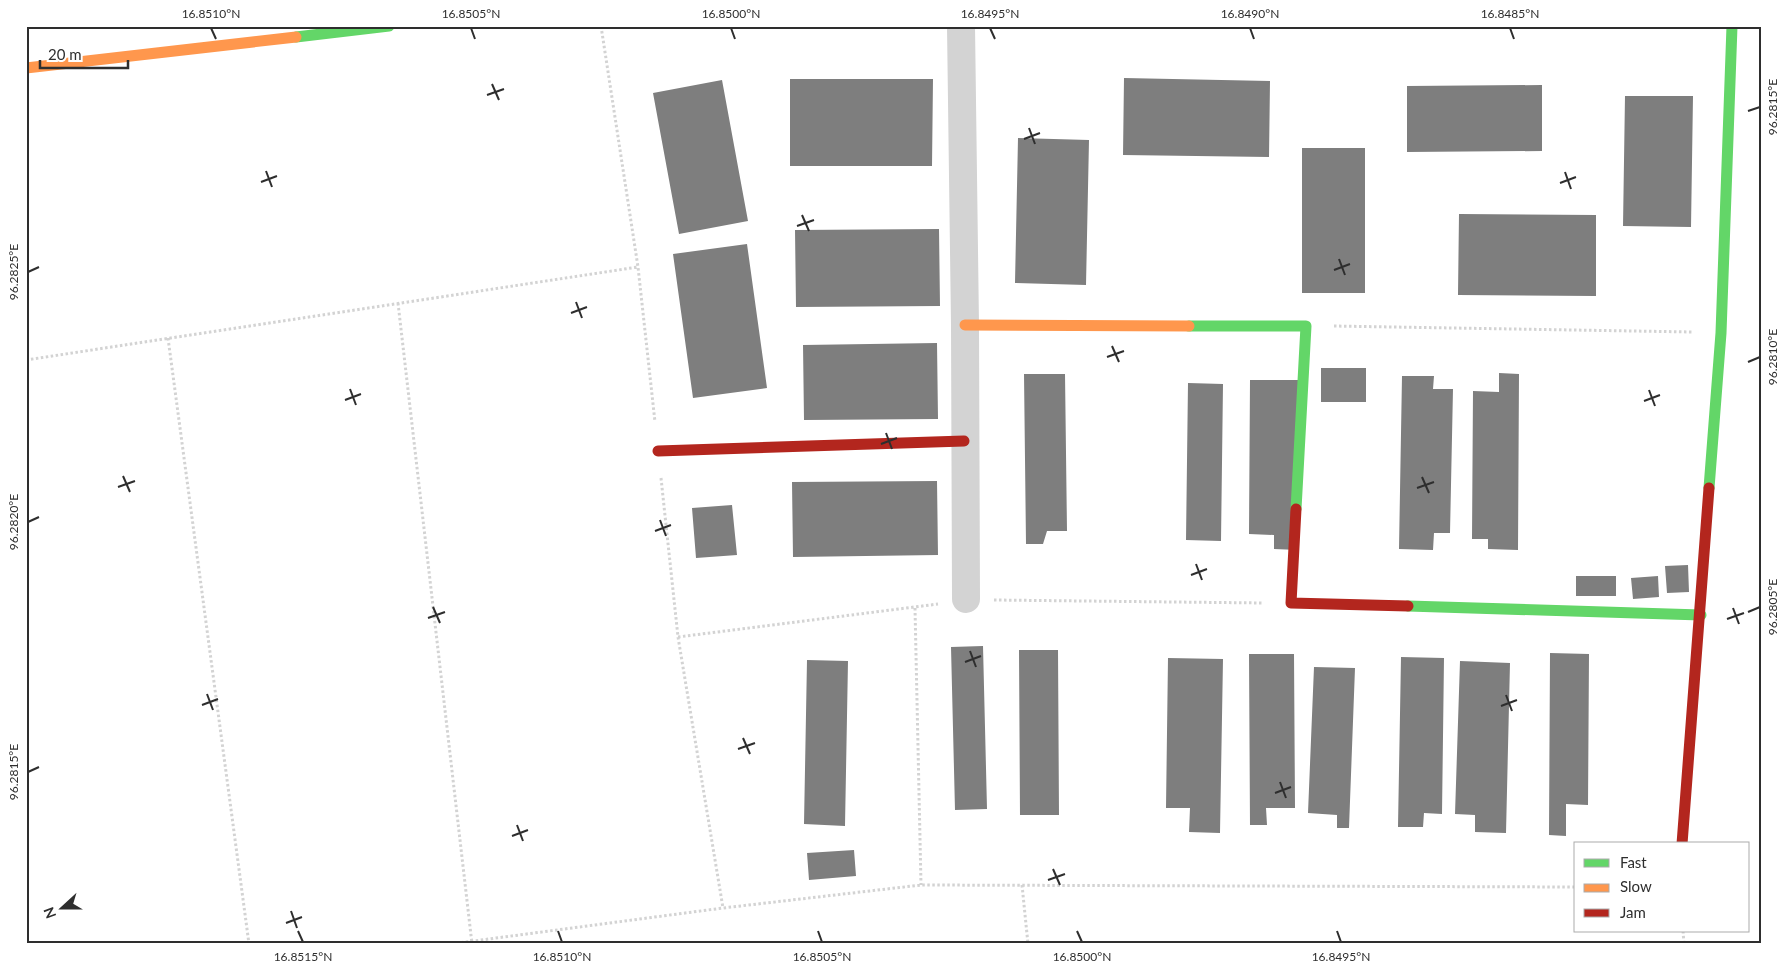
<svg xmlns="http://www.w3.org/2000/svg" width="1787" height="970" font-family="Lato,sans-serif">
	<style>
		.building { fill: #7e7e7e }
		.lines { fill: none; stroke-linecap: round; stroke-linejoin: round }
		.path { stroke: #d3d3d3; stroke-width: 3; stroke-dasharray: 2.5 2.5; stroke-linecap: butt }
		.street { stroke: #d3d3d3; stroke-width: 28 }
		.fast { stroke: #63d668; stroke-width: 11 }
		.slow { stroke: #ff974d; stroke-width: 11 }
		.jam { stroke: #b3261e; stroke-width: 11 }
		.ticks { fill: none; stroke: #2e2e2e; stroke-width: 2 }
		.neatline { fill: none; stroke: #2e2e2e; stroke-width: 2 }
		.ticks-label { font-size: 12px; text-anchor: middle; fill: #2e2e2e }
	</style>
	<rect width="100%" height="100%" fill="#fff"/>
	<path class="building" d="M1124,78L1270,81L1269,157L1123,155Z
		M790,79H933L932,166H790Z
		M722,80L748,221L679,234L653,93Z
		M1542,85V151L1407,152V86Z
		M1625,96H1693L1691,227L1623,226Z
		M1018,138L1089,140L1086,285L1015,283Z
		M1302,148H1365V293H1302Z
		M1459,214L1596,215V296L1458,295Z
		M939,229L940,306L796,307L795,230Z
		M747,244L767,388L693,398L673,254Z
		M937,343L938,419L804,420L803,345Z
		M1321,368H1366V402H1321Z
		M1499,373L1519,374L1518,550L1488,549V539H1472L1473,391L1499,392Z
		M1024,374H1065L1067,531H1047L1043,544H1026Z
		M1402,376H1434L1433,389H1453L1450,533H1434L1433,550L1399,549Z
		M1250,380H1299L1298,550L1274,549V535L1249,534Z
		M1188,383L1223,384L1221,541L1186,540Z
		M937,481L938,555L793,557L792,482Z
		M732,505L737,555L696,558L692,508Z
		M1688,565L1689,592L1667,593L1665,566Z
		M1576,576H1616V596H1576Z
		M1658,576L1659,597L1633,599L1631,578Z
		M983,646L987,809L955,810L951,647Z
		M1019,650H1058L1059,815H1020Z
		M1550,653L1589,654L1588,805L1566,804V836L1549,835Z
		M1249,654H1294L1295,808H1266L1267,825H1250Z
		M1401,657L1444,658L1442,814L1424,813L1423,827H1398Z
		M1168,658L1223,659L1220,833L1189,832L1190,808H1166Z
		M807,660L848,661L845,826L804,824Z
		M1460,661L1510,663L1506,833L1475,832V815L1455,814Z
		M1314,667L1355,668L1349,828H1337V815L1308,813Z
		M854,850L856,876L809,880L807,853Z"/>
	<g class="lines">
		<path class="path" d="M601,26L638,267L655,422
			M398,303L472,944
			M1334,326L1693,332
			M168,338L249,944
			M26,360L638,267
			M661,478L678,637L723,908
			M994,600L1263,603
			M915,608L921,885
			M678,637L938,604
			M1022,885L1028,944
			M1683,931L1684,944
			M451,944L723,908L921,885L1576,887"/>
		<path class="street" d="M961,26L965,325L966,599"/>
		<path class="fast" d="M296,37L389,26
			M1189,326H1306L1296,509
			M1709,488L1721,333L1732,26
			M1408,606L1701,615"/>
		<path class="slow" d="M26,68L296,37
			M965,325L1189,326"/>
		<path class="jam" d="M658,451L964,441
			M1296,509L1291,603L1408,606
			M1682,844L1709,488"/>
	</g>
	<path class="ticks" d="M211,28L216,39M471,28L475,39M731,28L735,39M990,28L995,39M1250,28L1254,39M1510,28L1514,39M492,84L499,100M487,95L504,89M1748,111L1760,107M1029,128L1035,144M1024,139L1040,133M266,171L272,187M1565,172L1571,189M261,182L277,176M1560,183L1576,177M802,215L809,231M797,226L814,220M1339,259L1345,275M1334,270L1350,264M28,272L39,267M576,302L582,318M571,313L587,307M1112,346L1119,362M1107,357L1124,351M1748,362L1760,357M350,389L356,405M1649,390L1655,406M345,400L361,394M1644,401L1660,395M886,433L892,449M881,444L897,438M123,476L130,492M1422,477L1429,493M118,487L135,481M1417,488L1434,482M660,520L666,536M28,522L39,517M655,531L671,525M1196,564L1202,580M1191,575L1207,569M433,607L440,623M1733,608L1739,624M1748,612L1760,607M428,618L445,612M1727,619L1744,613M970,651L976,667M965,662L981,656M207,694L213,710M1506,695L1512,711M202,705L218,699M1501,706L1517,700M743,738L750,754M738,749L755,743M28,772L39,767M1280,782L1286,798M1275,793L1291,787M517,825L523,841M512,836L528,830M1053,869L1060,885M1048,880L1065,874M291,911L297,928M286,923L302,917M298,931L303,942M558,931L562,942M818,931L822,942M1077,931L1082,942M1337,931L1341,942"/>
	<rect width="1787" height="970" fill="none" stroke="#ffffff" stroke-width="55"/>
	<rect x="1574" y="842" width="175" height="90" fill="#ffffff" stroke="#ababab"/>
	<rect x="1584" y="859" width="25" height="8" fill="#63d668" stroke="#ababab"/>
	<text x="1620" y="868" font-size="15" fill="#2e2e2e">Fast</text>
	<rect x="1584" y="884" width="25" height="8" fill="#ff974d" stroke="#ababab"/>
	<text x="1620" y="892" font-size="15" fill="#2e2e2e">Slow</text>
	<rect x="1584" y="909" width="25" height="8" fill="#b3261e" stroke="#ababab"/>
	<text x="1620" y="918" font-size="15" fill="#2e2e2e">Jam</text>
	<g transform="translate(62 908) rotate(249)" stroke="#ffffff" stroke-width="4" paint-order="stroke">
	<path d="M0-4L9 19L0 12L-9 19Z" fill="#2e2e2e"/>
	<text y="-8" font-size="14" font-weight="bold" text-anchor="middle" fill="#2e2e2e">N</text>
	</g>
	<path d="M40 60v8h88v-8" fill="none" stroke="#2e2e2e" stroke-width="2.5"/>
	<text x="48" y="60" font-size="15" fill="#2e2e2e" stroke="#ffffff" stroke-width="4" paint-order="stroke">20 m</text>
	<rect x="28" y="28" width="1732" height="914" class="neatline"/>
	<g class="ticks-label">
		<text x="211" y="18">16.8510°N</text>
		<text x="471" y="18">16.8505°N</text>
		<text x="731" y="18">16.8500°N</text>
		<text x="990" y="18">16.8495°N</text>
		<text x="1250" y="18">16.8490°N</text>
		<text x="1510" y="18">16.8485°N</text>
		<text transform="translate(1773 107) rotate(-90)" y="4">96.2815°E</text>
		<text transform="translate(14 272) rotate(-90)" y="4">96.2825°E</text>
		<text transform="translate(1773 357) rotate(-90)" y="4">96.2810°E</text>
		<text transform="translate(14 522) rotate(-90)" y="4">96.2820°E</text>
		<text transform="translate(1773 607) rotate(-90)" y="4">96.2805°E</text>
		<text transform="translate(14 772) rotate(-90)" y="4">96.2815°E</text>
		<text x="303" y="961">16.8515°N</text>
		<text x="562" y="961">16.8510°N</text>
		<text x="822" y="961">16.8505°N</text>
		<text x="1082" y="961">16.8500°N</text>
		<text x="1341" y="961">16.8495°N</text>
	</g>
</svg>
